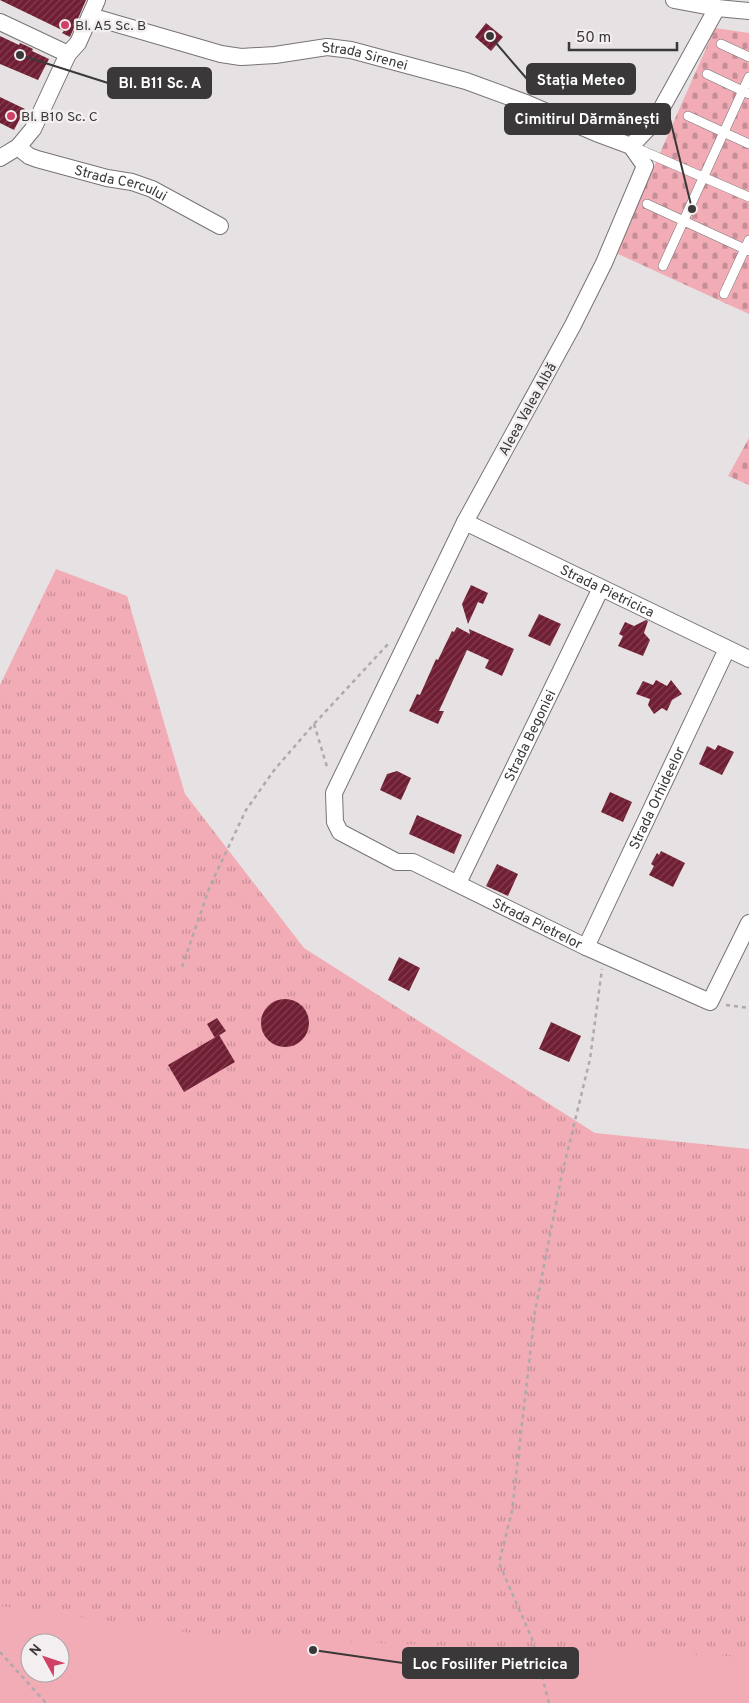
<svg xmlns="http://www.w3.org/2000/svg" width="749" height="1703" font-family="Overpass,sans-serif">
	<style>
		.grass { fill: url(#grass-tufts) }
		.cemetery { fill: url(#cemetery-stones) }
		.park { fill: #f2acb6; fill-rule: evenodd }
		.building { fill: url(#building-hatch) }
		.lines { fill: none; stroke-linecap: round; stroke-linejoin: round }
		.service-casing { stroke: #787475; stroke-width: 10 }
		.minor-casing { stroke: #787475; stroke-width: 18 }
		.path { stroke: #aeaaab; stroke-width: 2.5; stroke-dasharray: 4 4; stroke-linecap: butt }
		.service { stroke: #fff; stroke-width: 9 }
		.minor { stroke: #fff; stroke-width: 16 }
		.poi-dot { fill: #d04165; stroke: #f3eeef; stroke-width: 2 }
		.labels { text-anchor: middle; stroke-width: 5; stroke-linejoin: round; paint-order: stroke }
		.poi-label { font-size: 14px; fill: #3a3838; stroke: #f3eeef; text-anchor: start }
		.street-label { font-size: 14px; fill: #3a3838; stroke: #f3eeef }
		.leader { fill: none; stroke: #3a3838; stroke-width: 2 }
		.callout-dot { fill: #3a3838; stroke: #f3eeef; stroke-width: 2 }
		.callout { fill: #3a3838; stroke: #3a3838; stroke-width: 2 }
		.callout-label { font-size: 15px; text-anchor: middle; font-weight: bold; fill: #fff }
	</style>
	<defs>
		<pattern id="grass-tufts" width="24" height="20" patternUnits="userSpaceOnUse" patternTransform="scale(1.25)"><rect width="24" height="20" fill="#f2acb6"/><path d="M3 7l-1-3M5 7V3M7 7l1-3M15 17l-1-3M17 17v-4M19 17l1-3" fill="none" stroke="#c58d95"/></pattern>
		<pattern id="cemetery-stones" width="16" height="16" patternUnits="userSpaceOnUse" patternTransform="scale(1.25)"><rect width="16" height="16" fill="#f2acb6"/><path d="M2 7V4a2 2 0 0 1 4 0v3zM10 15v-3a2 2 0 0 1 4 0v3z" fill="#c58d95"/></pattern>
		<pattern id="building-hatch" width="6" height="6" patternUnits="userSpaceOnUse" patternTransform="scale(1.25)"><rect width="6" height="6" fill="#701e33"/><path d="M-1 1l2-2M0 6l6-6M5 7l2-2" fill="none" stroke="#813f50"/></pattern>
	</defs>
	<rect width="100%" height="100%" fill="#e6e1e2"/>
	<path class="grass" d="M56,569L127,596L185,794L304,948L595,1133L749,1149V1703L60,1643L0,1612V685Z"/>
	<path class="cemetery" d="M715,28L749,33V314L616,253Z
		M749,438V485L728,476Z"/>
	<path class="park" d="M0,1606L221,1637L749,1657V1703H0ZM30,1643H60V1673H30Z"/>
	<path class="building" d="M0,0H86L70,37L62,33L64,31Z
		M486,23L503,37L491,51L475,37Z
		M0,36L19,45L20,43L27,46L33,49L32,51L49,59L38,80L0,64Z
		M0,97L25,109L14,130L0,123Z
		M471,585L488,593L483,604L478,602L468,624L462,604Z
		M539,614L561,624L550,646L528,636Z
		M646,620L648,621L644,633L650,640L643,656L618,646L623,636L619,634L625,622L634,626Z
		M457,627L470,634L469,629L514,649L502,676L485,668L489,660L467,650L439,711H444L438,724L409,711L417,694L420,695L436,659L438,660L452,631L454,632Z
		M656,680L667,686L671,680L682,694L672,700L667,711L662,708L654,714L648,705L650,699L636,694L643,681L653,685Z
		M718,745L734,752L722,775L699,764L707,746L715,750Z
		M397,771L411,778L401,800L380,790L387,774Z
		M610,792L632,802L623,822L601,812Z
		M417,815L462,835L454,854L409,834Z
		M661,851L685,863L673,887L649,875L654,866L651,864L657,853L659,855Z
		M497,864L518,874L508,896L486,886Z
		M399,957L420,968L409,991L388,980Z
		M261 1023a24 24 0 1 1 48 0a24 24 0 1 1-48 0Z
		M217,1018L226,1031L215,1038L207,1024Z
		M551,1022L581,1036L569,1062L539,1049Z
		M219,1035L235,1062L184,1092L168,1065Z"/>
	<g class="lines">
		<defs>
			<path id="service" d="M721,44L749,57
				M707,74L749,94
				M688,116L749,144
				M636,148L749,197
				M647,204L749,251
				M663,266L749,77
				M724,294L749,240"/>
			<g id="minor">
				<path d="M674,0L717,8L749,11"/>
				<path id="s1" d="M90,16L221,54L241,57L275,55L327,47L351,50L466,81L526,103L596,133L631,146"/>
				<path d="M0,22L68,54"/>
				<path id="s2" d="M631,146L645,166L604,263L573,325L465,522L334,793L335,822L340,832L397,862H413L586,947L710,1002L749,923"/>
				<path d="M631,146L654,122L717,8"/>
				<path id="s3" d="M18,147L29,156L37,159L107,178L132,182L152,189L220,226"/>
				<path d="M0,158L18,147L33,129L68,54L78,43L97,0"/>
				<path id="s4" d="M465,522L749,659"/>
				<path id="s5" d="M458,883L601,588"/>
				<path id="s6" d="M586,947L727,649"/>
			</g>
		</defs>
		<use href="#service" class="service-casing"/>
		<use href="#minor" class="minor-casing"/>
		<path class="path" d="M314,724L328,770
			M182,967L210,886L246,810L275,769L314,724L389,643
			M726,1005L749,1008
			M0,1652L46,1703
			M549,1703L532,1639L499,1563L512,1511L535,1311L562,1174L590,1059L602,969"/>
		<use href="#service" class="service"/>
		<use href="#minor" class="minor"/>
	</g>
	<g class="poi-dot">
		<circle cx="65" cy="25" r="5"/>
		<circle cx="11" cy="116" r="5"/>
	</g>
	<g class="labels">
		<g class="poi-label">
			<text x="75" y="30">Bl. A5 Sc. B</text>
			<text x="21" y="121">Bl. B10 Sc. C</text>
		</g>
		<g class="street-label">
			<text dy="5" stroke="none"><textPath href="#s1" startOffset="282">Strada Sirenei</textPath></text>
			<text dy="5" stroke="none"><textPath href="#s3" startOffset="110">Strada Cercului</textPath></text>
			<text transform="translate(527 409) rotate(-61)" y="5">Aleea Valea Albă</text>
			<text dy="5" stroke="none"><textPath href="#s4" startOffset="158">Strada Pietricica</textPath></text>
			<text dy="5" stroke="none"><textPath href="#s5" startOffset="164">Strada Begoniei</textPath></text>
			<text dy="5" stroke="none"><textPath href="#s6" startOffset="165">Strada Orhideelor</textPath></text>
			<text dy="5" stroke="none"><textPath href="#s2" startOffset="984">Strada Pietrelor</textPath></text>
		</g>
	</g>
	<path class="leader" d="M490 36L527 79M20 55L108 83M692 209L670 119M313 1650L403 1663"/>
	<g class="callout-dot">
		<circle cx="490" cy="36" r="5"/>
		<circle cx="20" cy="55" r="5"/>
		<circle cx="692" cy="209" r="5"/>
		<circle cx="313" cy="1650" r="5"/>
	</g>
	<g class="callout">
		<rect x="527" y="64" width="108" height="30" rx="5"/>
		<rect x="108" y="68" width="103" height="30" rx="5"/>
		<rect x="505" y="104" width="165" height="30" rx="5"/>
		<rect x="403" y="1648" width="175" height="30" rx="5"/>
	</g>
	<g class="callout-label">
		<text x="581" y="85">Stația Meteo</text>
		<text x="160" y="88">Bl. B11 Sc. A</text>
		<text x="587" y="124">Cimitirul Dărmănești</text>
		<text x="490" y="1669">Loc Fosilifer Pietricica</text>
	</g>
	<g transform="translate(45 1658) rotate(310)"><circle r="24" fill="#f3eeef" stroke="#a9a5a6"/>
	<path d="M0-4L9 19L0 12L-9 19Z" fill="#d04165"/>
	<text y="-8" font-size="14" font-weight="bold" text-anchor="middle" fill="#3a3838">N</text>
	</g>
	<path d="M569 42v8h108v-8" fill="none" stroke="#3a3838" stroke-width="2.5"/>
	<text x="576" y="42" font-size="15" fill="#3a3838" stroke="#f3eeef" stroke-width="4" paint-order="stroke">50 m</text>
</svg>
